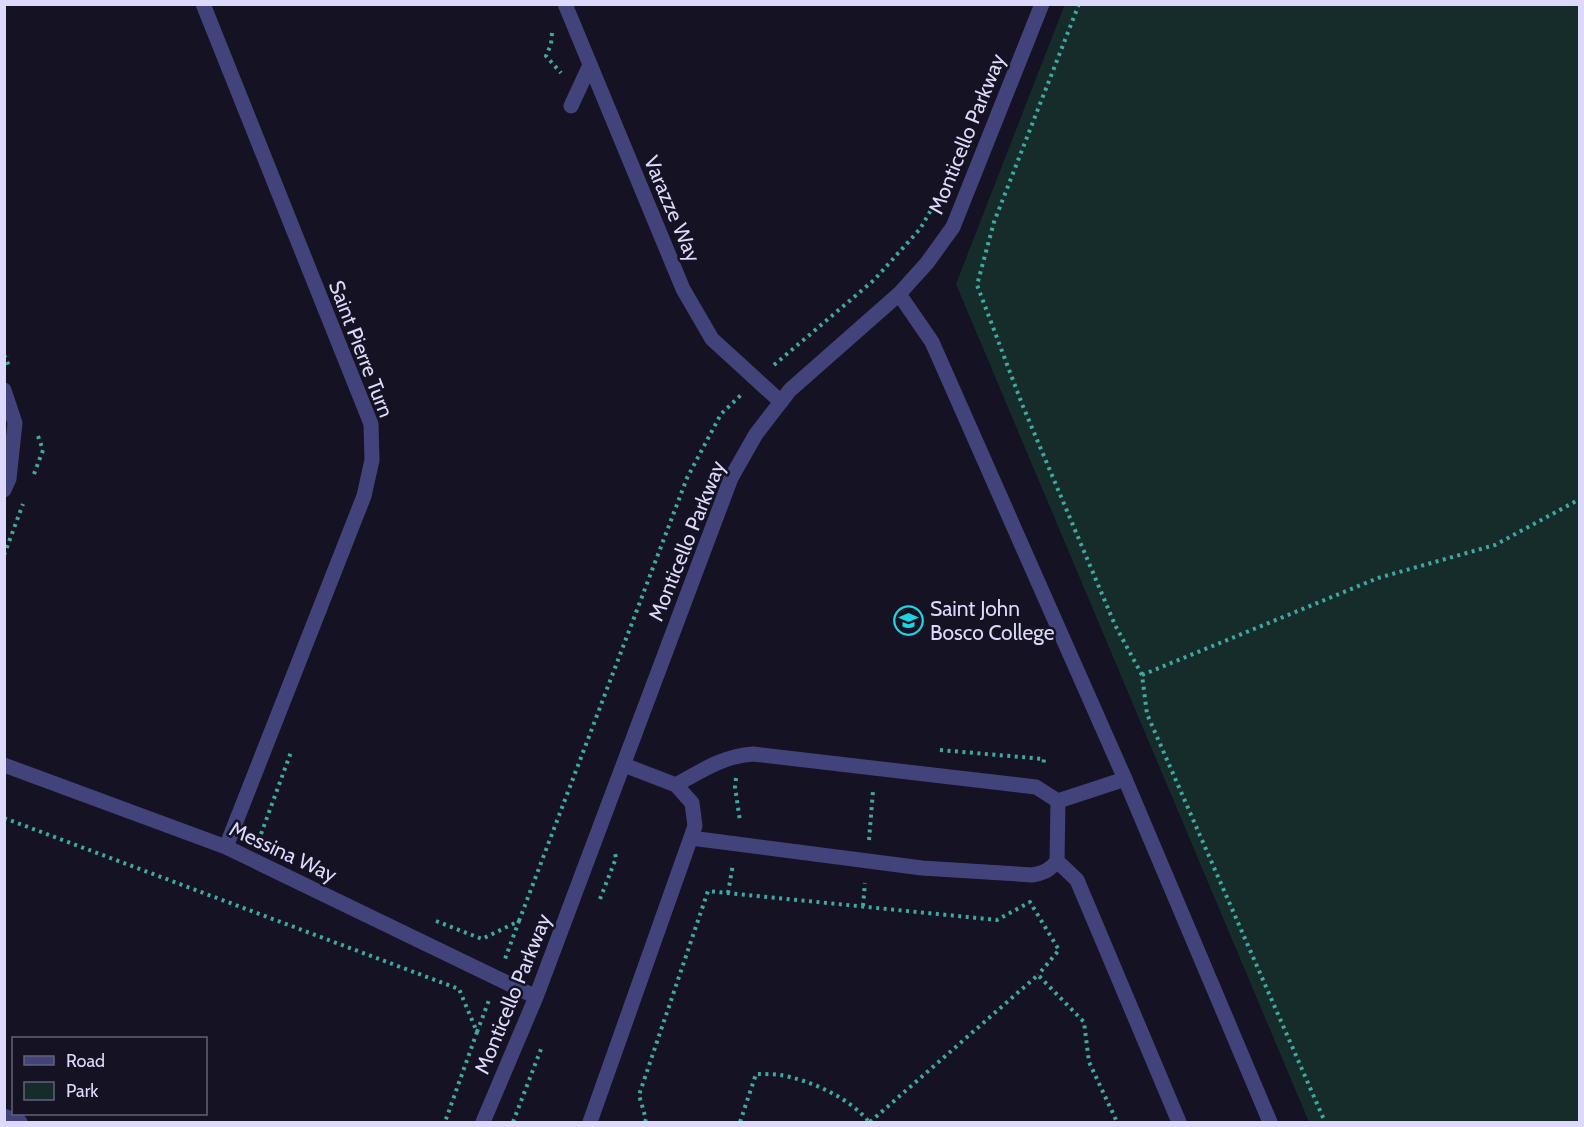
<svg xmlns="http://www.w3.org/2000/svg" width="1584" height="1127" font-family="Cabin,sans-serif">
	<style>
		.green { fill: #152c2b }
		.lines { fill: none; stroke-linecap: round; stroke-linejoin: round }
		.path { stroke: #3fa89f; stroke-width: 4; stroke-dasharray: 3 4.5; stroke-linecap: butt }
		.lane { stroke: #43437c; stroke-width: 15 }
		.street { stroke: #43437c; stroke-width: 15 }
		.labels { text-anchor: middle; stroke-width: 5; stroke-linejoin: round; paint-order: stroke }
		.street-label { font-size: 21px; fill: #dcd9fa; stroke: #141223 }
		.poi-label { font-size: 21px; fill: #dcd9fa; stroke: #141223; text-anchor: start }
	</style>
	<rect width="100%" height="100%" fill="#141223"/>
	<path class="green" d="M1065,4L1579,5V1122H1309L956,284Z"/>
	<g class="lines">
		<path class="path" d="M1079,4L994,222L977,285L1022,404L1115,625L1142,675L1147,714L1325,1122
			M552,33L551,44L546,56L561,73
			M4,355L10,368
			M774,365L874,280L920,229L938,198
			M34,474L43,450L38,436
			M4,555L23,504
			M1142,675L1378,578L1495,545L1580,499
			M940,750L1044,759L1043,767
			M736,778L735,787L740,821
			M4,818L459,989L477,1032L445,1122
			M261,834L291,752
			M869,840L873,791
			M728,893L733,864
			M600,899L616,858L615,853
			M863,906L865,883
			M436,921L482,939L519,921L505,959
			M519,921L687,478L721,414L742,394
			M477,1032L489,1000
			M513,1122L541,1049
			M645,1122L646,1119L639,1095L708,891L997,920L1030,902L1059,950L1038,975
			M740,1122L756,1074C764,1074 772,1074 780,1075C810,1080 850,1098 869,1122
			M870,1122L1038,975L1084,1022L1089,1062L1117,1122"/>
		<path class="lane" d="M571,106L590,65
			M676,785C701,771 723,756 753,754L1036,787L1058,801L1057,861C1050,870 1044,873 1032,875L922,868L691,838
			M1058,801L1125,779
			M1057,861L1077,880L1179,1122
			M590,1122L695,826L692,803L676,785L624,765"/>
		<path class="street" d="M203,4L371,424L372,460L364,496L226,847
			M565,4L683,289L712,339L781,402
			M899,294L932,342L1125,779L1270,1122
			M4,390L15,423L9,479L4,490
			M4,765L226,847L536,997
			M4,1116L20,1122
			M483,1122L536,997L731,478L756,434L790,390L899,294L927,263L953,227L1042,4"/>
	</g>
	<defs>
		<symbol id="school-ring" viewBox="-11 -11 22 22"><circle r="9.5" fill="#141223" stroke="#1dd4e2" stroke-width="1.5"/><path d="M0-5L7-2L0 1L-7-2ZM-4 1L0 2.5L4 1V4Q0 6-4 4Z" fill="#1dd4e2"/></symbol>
	</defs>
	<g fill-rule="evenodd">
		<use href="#school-ring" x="892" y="604" width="33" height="33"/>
	</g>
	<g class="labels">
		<g class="street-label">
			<text transform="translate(967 134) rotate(-68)" y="7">Monticello Parkway</text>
			<text transform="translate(672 209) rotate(67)" y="7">Varazze Way</text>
			<text transform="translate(361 349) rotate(69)" y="7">Saint Pierre Turn</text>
			<text transform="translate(687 541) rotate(-68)" y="7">Monticello Parkway</text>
			<text transform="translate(283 852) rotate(25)" y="7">Messina Way</text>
			<text transform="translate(513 994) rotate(-68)" y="7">Monticello Parkway</text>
		</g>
		<g class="poi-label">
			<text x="930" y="616">Saint John<tspan x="930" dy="24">Bosco College</tspan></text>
		</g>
	</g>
	<rect width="1584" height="1127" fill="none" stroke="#dcd9fa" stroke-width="12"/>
	<rect x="12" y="1037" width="195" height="78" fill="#141223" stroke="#646279" stroke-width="1.5"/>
	<rect x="24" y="1056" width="30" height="9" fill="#43437c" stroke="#646279" stroke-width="1.5"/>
	<text x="66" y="1067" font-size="18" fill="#dcd9fa">Road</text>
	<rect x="24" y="1082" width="30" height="18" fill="#152c2b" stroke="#646279" stroke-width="1.5"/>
	<text x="66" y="1097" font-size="18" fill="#dcd9fa">Park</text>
</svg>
